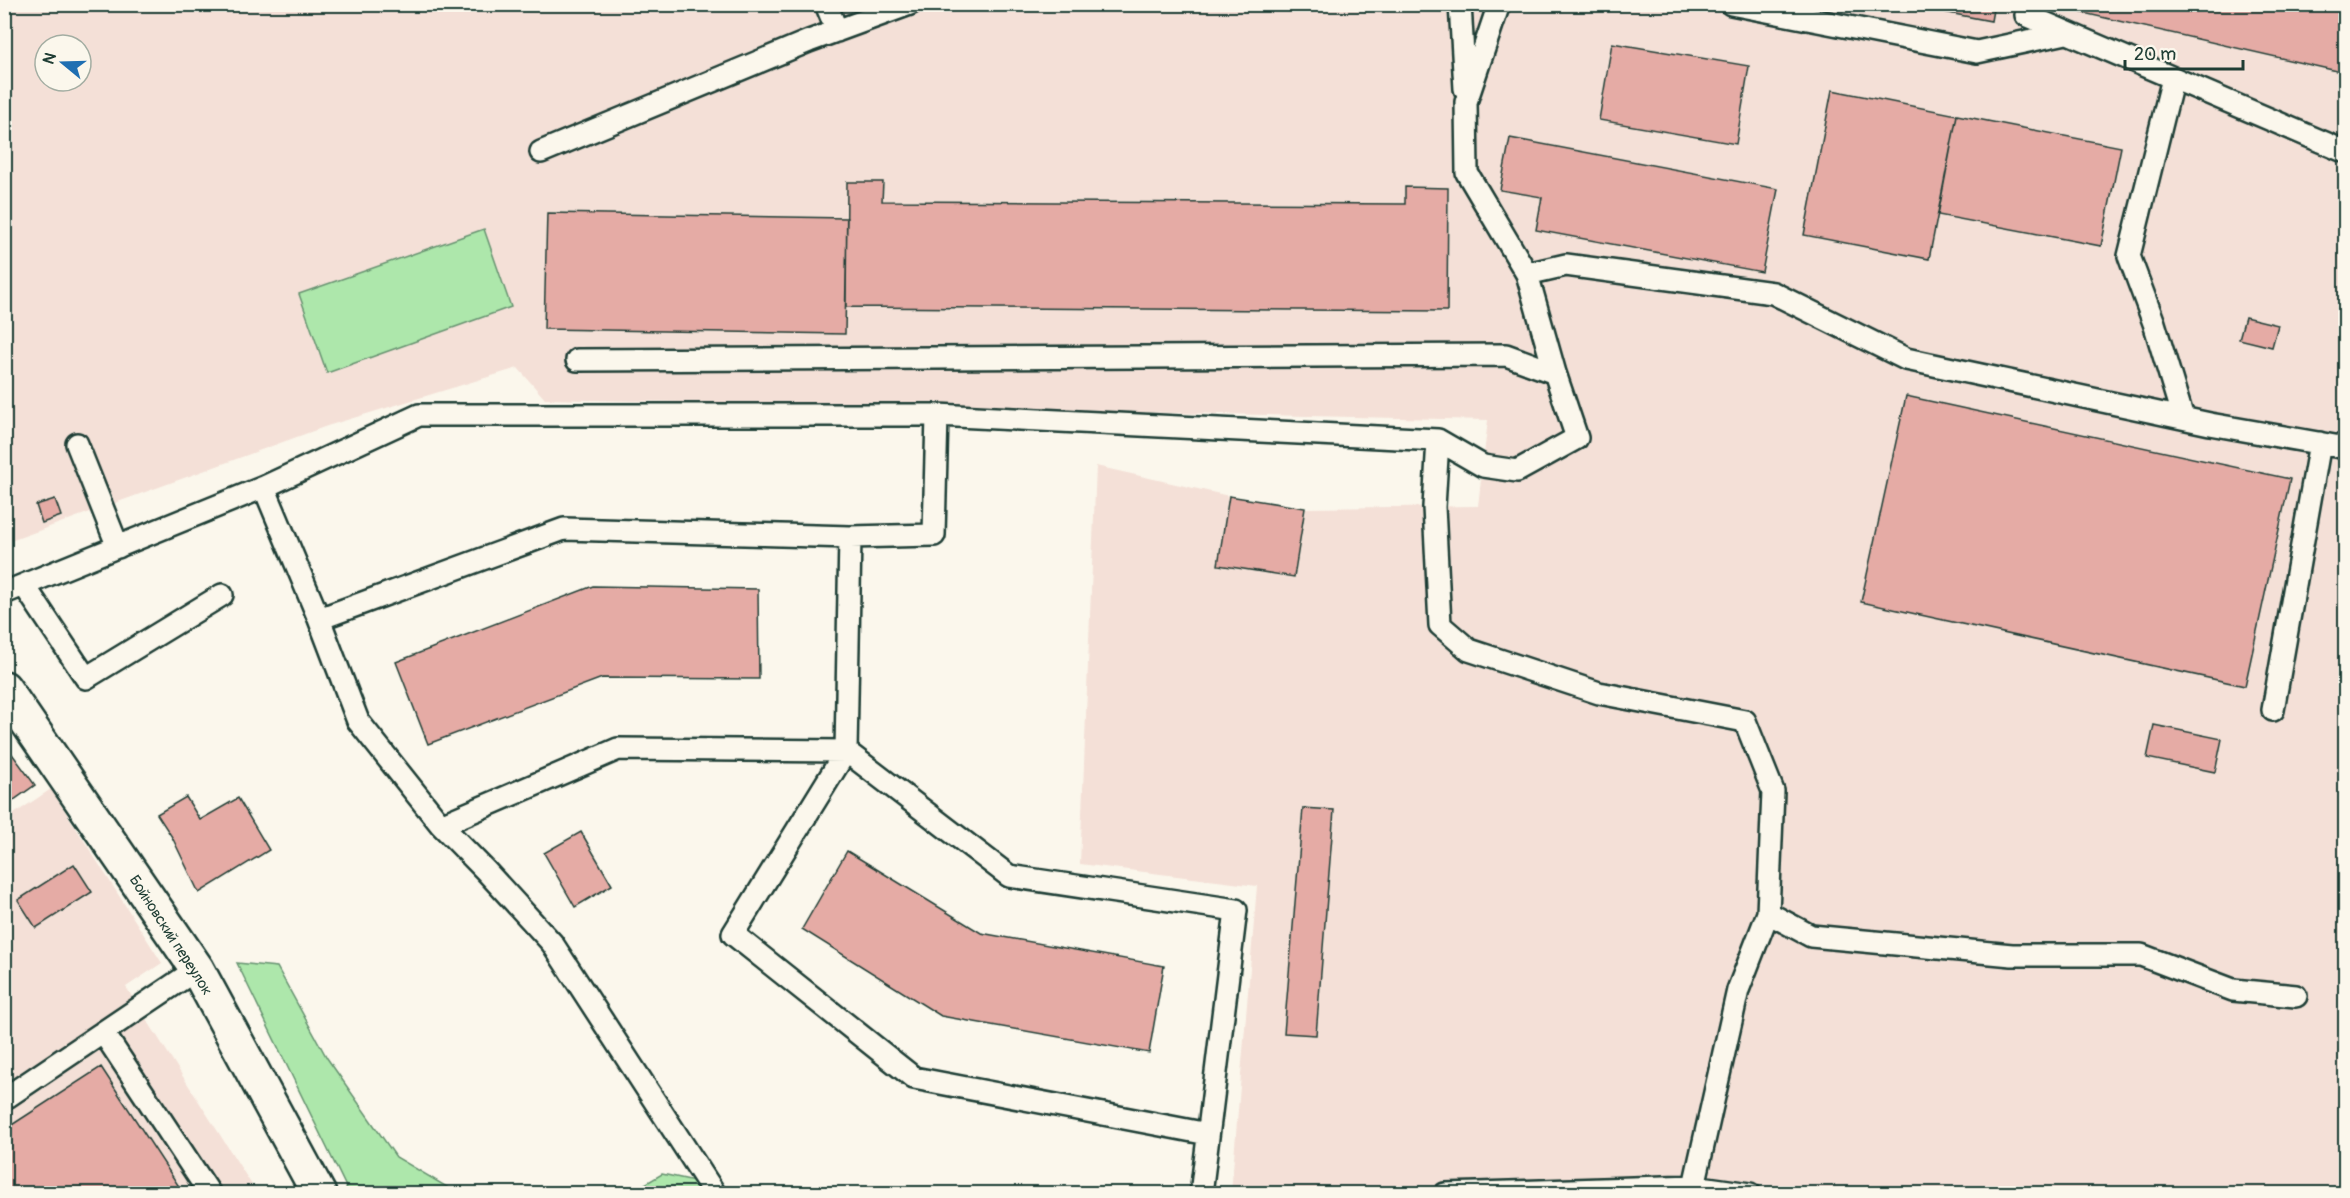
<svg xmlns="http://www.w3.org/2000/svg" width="2350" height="1198" font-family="Pangolin,sans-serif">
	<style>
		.built { fill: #f4e0d7; fill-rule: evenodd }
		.green { fill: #ade7ab; stroke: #669270; stroke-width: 1.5 }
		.building { fill: #e5aba5; stroke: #1f3d34; stroke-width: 1.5 }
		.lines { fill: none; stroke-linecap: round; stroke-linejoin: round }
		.lane-casing { stroke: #1f3d34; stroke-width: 26 }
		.street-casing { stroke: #1f3d34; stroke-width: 38 }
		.lane { stroke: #fbf7ec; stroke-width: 21 }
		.street { stroke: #fbf7ec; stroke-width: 33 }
		.labels { text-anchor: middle; stroke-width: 4.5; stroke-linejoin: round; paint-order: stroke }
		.street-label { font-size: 15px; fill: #1f3d34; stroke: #fbf7ec }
	</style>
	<rect width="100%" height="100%" fill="#fbf7ec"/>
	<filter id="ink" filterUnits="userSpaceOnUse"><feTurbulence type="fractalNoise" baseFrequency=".0167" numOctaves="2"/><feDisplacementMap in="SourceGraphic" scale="12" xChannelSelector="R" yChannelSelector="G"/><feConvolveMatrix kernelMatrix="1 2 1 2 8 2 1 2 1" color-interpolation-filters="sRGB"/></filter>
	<g filter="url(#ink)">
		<path class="built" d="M5,5H2345V1193H1231L1257,886L1080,864L1096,466L1229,496L1305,508L1478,506L1488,420L545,399L518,368L327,426L5,543ZM45,45H81V81H45Z
			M51,789L162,963L126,987L257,1193L5,1194V820Z"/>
		<path class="green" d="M484,229L511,307L327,373L299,294Z
			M237,963L277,967L327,1058L396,1157L452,1190L454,1193H349Z
			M662,1174L750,1193L628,1194Z"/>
		<path class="building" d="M4,4H15L4,17Z
			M1902,4H1994L1991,21Z
			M2081,4H2346V73L2079,12Z
			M1612,43L1749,66L1736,144L1599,120Z
			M1832,90L1957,115L1929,259L1804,235Z
			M1957,115L2121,147L2101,246L1938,215Z
			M1510,138L1778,189L1762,272L1536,230L1542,197L1500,190Z
			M847,182H883L882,201L1405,204V187L1448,188L1447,311L846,307Z
			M547,213L847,218L845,334L544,329Z
			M2245,317L2278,325L2272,347L2239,339Z
			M1906,396L2290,479L2245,686L1861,602Z
			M1229,496L1305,508L1294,577L1218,565Z
			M55,499L61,516L42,523L36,505Z
			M593,586L758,589L759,679L602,678L428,744L396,662Z
			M2154,725L2222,739L2215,772L2147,758Z
			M4,743L35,785L4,807Z
			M186,797L200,820L238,798L269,850L199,893L172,837L157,814Z
			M1303,808L1334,810L1316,1035L1284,1033Z
			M581,832L612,885L575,907L544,853Z
			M847,851L981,933L1164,966L1149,1053L941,1016L802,929Z
			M74,864L92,892L36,928L18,900Z
			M101,1067L180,1188L172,1194H4V1130Z"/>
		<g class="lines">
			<defs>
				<path id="lane" d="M826,4L837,31
					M1460,4L1465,89
					M1499,4L1466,102L1467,173L1527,274
					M1731,4L1977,52L2066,33
					M2029,4L2026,15L2346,152
					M2173,78L2129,256L2154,323L2183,418
					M541,152L809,41L910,4
					M1555,373L1527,274L1566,265L1773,293L1906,359L2210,424L2346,448
					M1438,440L1434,507L1440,625L1469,650L1599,693L1745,721L1773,791L1768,913L1738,990L1694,1186L1445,1194
					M77,444L118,547
					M264,487L319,619L564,529L850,537L846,751L618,749L441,825L358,721L319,619
					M850,537L934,535L937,415
					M24,585L86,678L222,595
					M4,593L264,487L419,415H937L1438,440L1483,466L1517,471L1577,438L1555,373L1506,355L577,360
					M2273,710L2320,443
					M441,825L486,871L552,943L715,1194
					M1768,913L1811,936L2012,955H2141L2233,990L2296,996
					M103,1032L210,1194
					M4,1099L197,969
					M1694,1186L1750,1194
					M1201,1194L1236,910L1009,876L846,751L733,934L914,1078L1208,1134"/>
				<path id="street" d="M4,688L197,969L319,1194"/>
			</defs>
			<use href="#lane" class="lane-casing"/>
			<use href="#street" class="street-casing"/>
			<use href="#lane" class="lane"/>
			<use href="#street" class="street"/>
		</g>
	</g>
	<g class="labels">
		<g class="street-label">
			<text transform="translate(171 935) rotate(57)" y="5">Бойновский переулок</text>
		</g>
	</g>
	<rect width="2350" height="1198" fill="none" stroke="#fbf7ec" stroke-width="24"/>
	<rect x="12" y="12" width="2326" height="1174" fill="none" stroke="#1f3d34" stroke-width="2" filter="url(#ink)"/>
	<g transform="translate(63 63) rotate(289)"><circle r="28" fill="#fbf7ec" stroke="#a3ada2" stroke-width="1.5"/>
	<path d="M0-4.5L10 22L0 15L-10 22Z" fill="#1f6fb2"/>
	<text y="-9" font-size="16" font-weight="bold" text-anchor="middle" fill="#1f3d34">N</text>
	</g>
	<path d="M2125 60v9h118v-9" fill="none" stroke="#1f3d34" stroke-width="3"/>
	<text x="2134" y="60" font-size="18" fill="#1f3d34" stroke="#fbf7ec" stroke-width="4.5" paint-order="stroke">20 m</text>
</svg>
